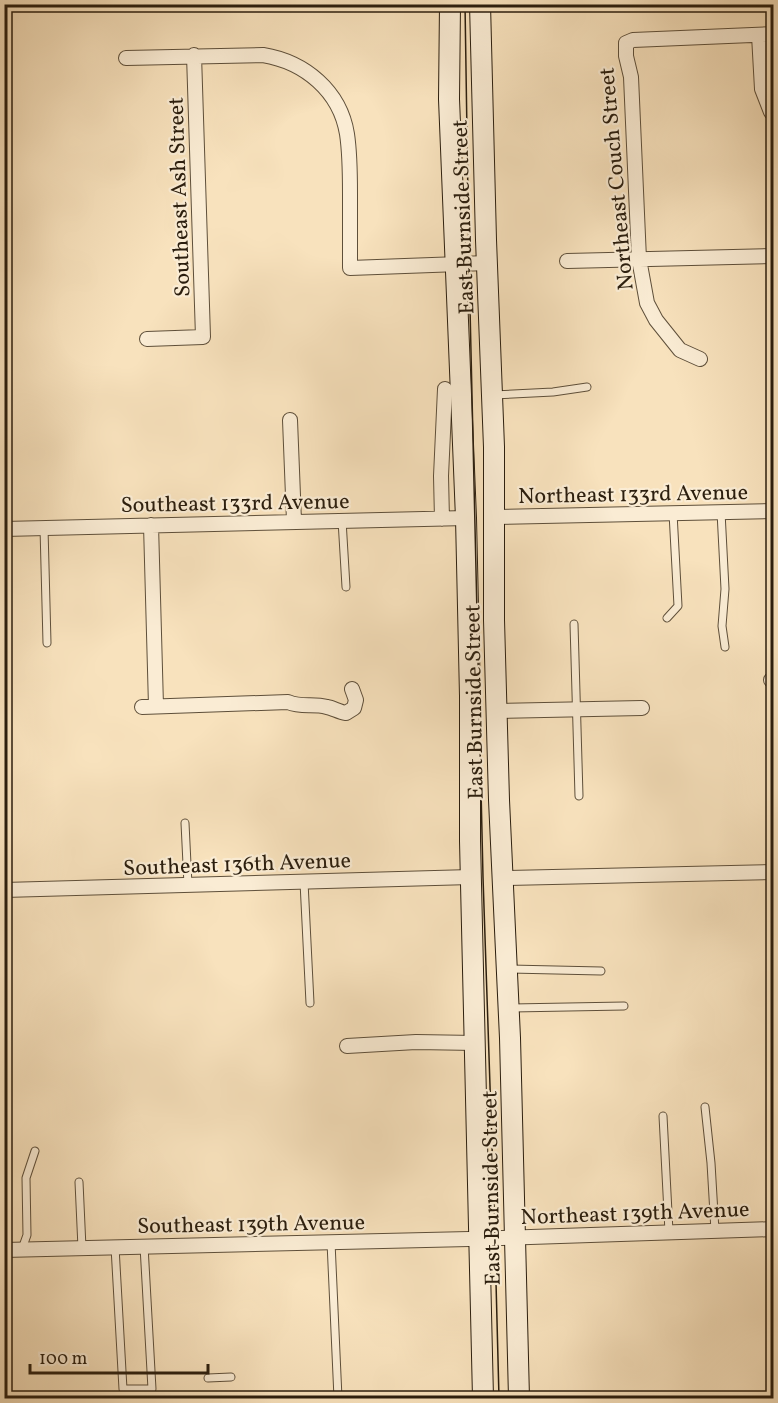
<svg xmlns="http://www.w3.org/2000/svg" width="778" height="1403" font-family="Vollkorn,serif">
	<style>
		.lines { fill: none; stroke-linecap: round; stroke-linejoin: round }
		.lane-casing { stroke: #5e4f3a; stroke-width: 9 }
		.street-casing { stroke: #5e4f3a; stroke-width: 16 }
		.secondary-casing { stroke: #2b1e0e; stroke-width: 22 }
		.lane { stroke: #faecd4; stroke-width: 7 }
		.street { stroke: #faecd4; stroke-width: 14 }
		.secondary { stroke: #faecd4; stroke-width: 20 }
		.tram { stroke: #2b1e0e; stroke-width: 1.5 }
		.labels { text-anchor: middle; stroke-width: 4.5; stroke-linejoin: round; paint-order: stroke }
		.street-label { font-size: 22px; fill: #2b1e0e; stroke: #faecd4 }
	</style>
	<rect width="100%" height="100%" fill="#f8e2bd"/>
	<filter id="stains"><feTurbulence type="fractalNoise" baseFrequency=".00333" numOctaves="4"/><feColorMatrix values="0 0 0 0 .2 0 0 0 0 .09 0 0 0 0 .02 0 0 0 .5 -.17"/></filter>
	<radialGradient id="worn" r=".72"><stop offset=".6" stop-color="#630" stop-opacity="0"/><stop offset="1" stop-color="#630" stop-opacity=".3"/></radialGradient>
	<g class="lines">
		<defs>
			<path id="lane" d="M493,395L553,392L587,387
				M721,512L725,589L722,626L725,647
				M342,520L346,587
				M44,528L47,643
				M667,618L678,606L673,513
				M574,624L579,796
				M185,823L188,885
				M304,882L310,1003
				M510,969L601,971
				M512,1008L624,1006
				M705,1107L711,1163L715,1231
				M663,1116L669,1232
				M79,1182L82,1248
				M331,1242L338,1398
				M115,1247L123,1389H152L144,1246
				M22,1249L27,1235L26,1178L35,1151
				M208,1378L231,1377"/>
			<path id="street" d="M759,35L762,89L771,112
				M126,58L263,55C305,62 340,91 347,134C350,154 350,174 350,194C350,219 350,243 350,268L487,263
				M567,261L774,256
				M147,339L203,337L194,55
				M700,359L680,350L656,320L647,303L639,259L631,77L626,56V43L633,40L774,34
				M290,420L294,521
				M494,517L774,511
				M442,519L441,476L445,389
				M151,525L156,706
				M4,529L466,518
				M771,680H774
				M142,707L288,702C302,708 313,703 327,707C333,708 339,712 346,713L354,708L356,700L352,689
				M497,711L642,708
				M503,878L774,872
				M4,890L471,877
				M347,1046L416,1042L475,1043
				M4,1250L469,1239L774,1229"/>
			<path id="secondary" d="M450,4L449,99L466,518L470,696V841L483,1398
				M480,4L486,240L494,447V620L499,800L510,1038L519,1398"/>
		</defs>
		<use href="#lane" class="lane-casing"/>
		<use href="#street" class="street-casing"/>
		<use href="#secondary" class="secondary-casing"/>
		<use href="#lane" class="lane"/>
		<use href="#street" class="street"/>
		<use href="#secondary" class="secondary"/>
		<path class="tram" d="M465,4L469,264L483,877L494,1205L499,1398"/>
	</g>
	<g class="labels">
		<g class="street-label">
			<text transform="translate(615 179) rotate(-95)" y="8">Northeast Couch Street</text>
			<text transform="translate(178 197) rotate(-92)" y="8">Southeast Ash Street</text>
			<text transform="translate(462 217) rotate(-92)" y="8">East Burnside Street</text>
			<text transform="translate(633 493) rotate(-1)" y="8">Northeast 133rd Avenue</text>
			<text transform="translate(235 502) rotate(-1)" y="8">Southeast 133rd Avenue</text>
			<text transform="translate(473 702) rotate(-91)" y="8">East Burnside Street</text>
			<text transform="translate(237 863) rotate(-2)" y="8">Southeast 136th Avenue</text>
			<text transform="translate(490 1188) rotate(-91)" y="8">East Burnside Street</text>
			<text transform="translate(635 1212) rotate(-2)" y="8">Northeast 139th Avenue</text>
			<text transform="translate(251 1223) rotate(-1)" y="8">Southeast 139th Avenue</text>
		</g>
	</g>
	<rect width="778" height="1403" fill="none" stroke="#f8e2bd" stroke-width="24"/>
	<rect x="6" y="6" width="766" height="1391" fill="none" stroke="#2b1e0e" stroke-width="3"/>
	<rect x="12" y="12" width="754" height="1379" fill="none" stroke="#2b1e0e" stroke-width="1.5"/>
	<path d="M30 1364v9h178v-9" fill="none" stroke="#2b1e0e" stroke-width="3"/>
	<text x="39" y="1364" font-size="18" fill="#2b1e0e" stroke="#faecd4" stroke-width="4.5" paint-order="stroke">100 m</text>
	<rect width="100%" height="100%" filter="url(#stains)"/>
	<rect width="100%" height="100%" fill="url(#worn)"/>
</svg>
